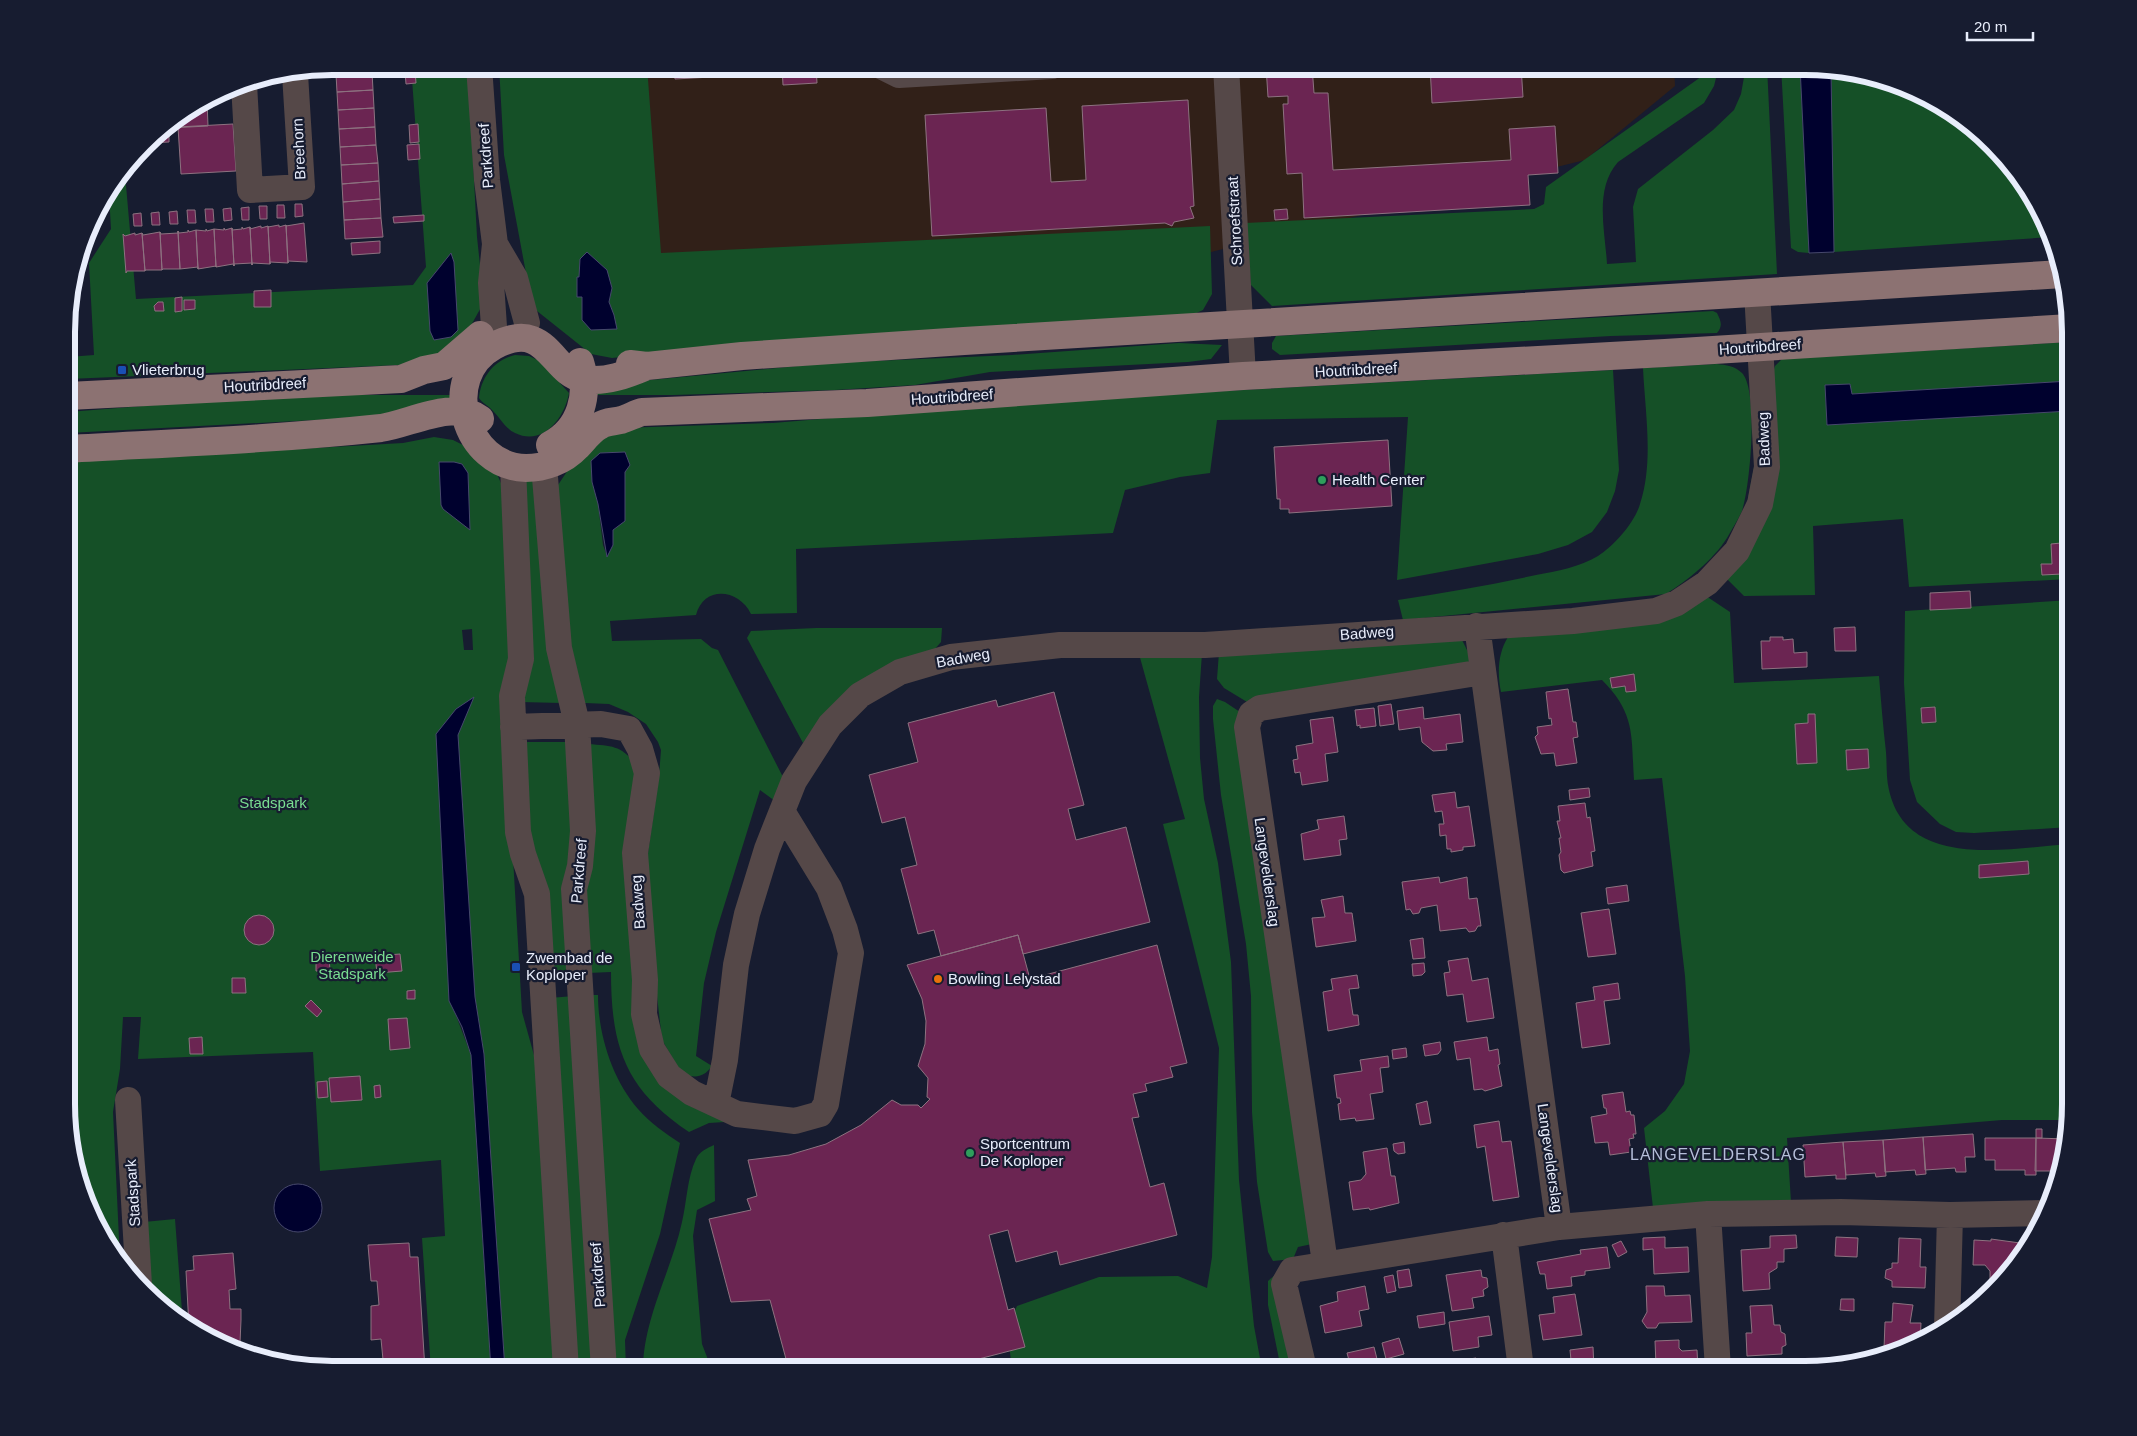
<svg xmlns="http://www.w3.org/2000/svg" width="2137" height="1436" font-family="Arial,sans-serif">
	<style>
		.commercial { fill: #312018 }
		.green { fill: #155027; fill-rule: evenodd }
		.water { fill: #00012e; stroke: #46486c }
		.building { fill: #6b2552; stroke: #8d7280 }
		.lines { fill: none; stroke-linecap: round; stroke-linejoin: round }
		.minor { stroke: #554848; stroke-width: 26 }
		.major { stroke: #8c7272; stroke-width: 28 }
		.transit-dot { fill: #1a4fb4; stroke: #171c30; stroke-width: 2 }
		.leisure-dot { fill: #2e9e5b; stroke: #171c30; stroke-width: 2 }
		.food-dot { fill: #e8710a; stroke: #171c30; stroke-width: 2 }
		.labels { text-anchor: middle; stroke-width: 4.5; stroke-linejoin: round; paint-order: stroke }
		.street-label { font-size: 15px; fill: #e8edfb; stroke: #171c30 }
		.poi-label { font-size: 15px; fill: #e8edfb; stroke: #171c30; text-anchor: start }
		.park-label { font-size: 15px; fill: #79de91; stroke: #171c30 }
		.neighbourhood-label { font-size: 16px; letter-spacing: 1px; fill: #b5bed9; stroke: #171c30 }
		.rim { fill: none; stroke: #e8edfb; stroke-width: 6 }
	</style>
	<rect width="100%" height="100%" fill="#171c30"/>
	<path class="commercial" d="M631,66H1674L1675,86L1585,160L1134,271H638Z"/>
	<path class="green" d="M411,66H468L477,237L484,302L469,329L446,353L399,365L68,379V357L94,355L89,263L111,229L109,194L125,174L136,299L413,285L426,267Z
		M499,66H647L661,253L1210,226L1212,294L1203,310L1190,316L668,352L612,358L591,354L537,311L531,300L504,155ZM587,252L612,288L609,302L614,316L582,297H578L579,277Z
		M1705,66H1719L1714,86L1704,103L1618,162C1594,189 1605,230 1607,264L1636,262L1633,207L1638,189L1713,130L1734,110L1741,94L1746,66H1767L1777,274L1272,306L1251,285L1245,223L1534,209L1544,204L1546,187L1705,74Z
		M1781,66H1800L1809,253L1798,252L1791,248Z
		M1831,71L1890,80L1953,111L2005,157L2035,199L2051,237L1834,252Z
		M1713,311L1717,313C1721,321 1723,326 1717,333L1611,336L1280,355L1272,349V343L1276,336Z
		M2070,342V381L1852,394L1850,384L1825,385L1827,425L2070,411V579L1909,587L1903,519L1813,526L1815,595L1744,596L1726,578L1736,560L1772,375L1775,366L1782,359Z
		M1179,343L1222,345L1211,359L1188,362L990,372L915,385L835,390L673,395H597L598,385L829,363L1012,355Z
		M515,355L529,356L540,361L569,393C565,417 543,447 515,433C505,428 500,418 493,411C489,406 482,403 479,398C481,377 494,360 515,355Z
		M1717,364C1726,365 1735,366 1742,373C1759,391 1750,487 1742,511C1738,520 1732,529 1727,538C1713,560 1688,580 1666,594L1403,620L1398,600C1444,593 1491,585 1536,575C1557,571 1580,567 1598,556C1614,546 1635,522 1640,504C1654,461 1645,412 1643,368Z
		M1613,370L1619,470L1615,491L1607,512L1592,532L1568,545L1538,554L1397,580L1408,417L1217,420L1210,473L1180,477L1125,490L1113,533L796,549L797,613L751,614C739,589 704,585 696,615L610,621L612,641L701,639L712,648L718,650L785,781L775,801L760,790L716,932L704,983L696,1056L712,1066C703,1078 696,1078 682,1074L662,1040L644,881L659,776L661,750L658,742L646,724L628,712L609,704L585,703L577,680L567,623L556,488L570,467L592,445L621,428L773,423L1022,402ZM624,452L630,465L625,472V520L613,530V545L607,556L603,545L598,504Z
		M325,395H450L451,405L353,418L68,433V412L257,397Z
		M434,437L453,440L465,446L497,474L507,497L515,661L504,703L522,1012L539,1073L559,1370H505L484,1054L449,997L471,1055L491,1370H431L422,1238L445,1236L441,1160L320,1171L313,1052L138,1059L141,1017H123L120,1069L113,1112L120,1260L102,1237L68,1138V462L403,443ZM472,629L473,650H464L462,630Z
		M533,479L562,703L520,702L524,482Z
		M1706,596L1730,612L1734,683L1879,676C1881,701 1883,726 1886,752C1887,764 1886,778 1889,790C1907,871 2010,848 2070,844V1120H2002L1787,1138L1791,1202L1653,1208L1644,1128L1665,1111L1684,1084L1690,1051L1685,976L1662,778L1634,780C1631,736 1636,714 1602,680L1501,692C1497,673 1498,653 1508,637Z
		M2070,600V827L1974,833L1956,832L1940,824L1917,802L1910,780L1904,683L1905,611Z
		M816,628H942L941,642L934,650L834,704L803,743L747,638L751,631Z
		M1461,638L1470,656L1468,665L1252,705L1224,688L1217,679L1219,652Z
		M1202,653L1199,697L1200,758L1204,799L1218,863L1231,962L1239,1180L1254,1326L1262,1369H1012L1007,1328L1017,1306L1099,1277L1178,1276L1207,1288L1212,1257L1219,1048L1163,824L1185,819L1139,654Z
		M1217,699L1225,702L1243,714L1312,1244L1298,1247L1293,1259L1273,1261L1268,1252L1257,1182L1252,1112L1251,996L1246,944L1221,795L1213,719V706Z
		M524,742H566L574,770L573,974L548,975L529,846Z
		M588,744C612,746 620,745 636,764L641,1043L725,1122L709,1123L689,1132C625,1089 611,1047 611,972L588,973L586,934Z
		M589,995H598C598,1034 612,1079 638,1109C650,1123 665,1133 680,1143L660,1234L625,1340L626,1370H612Z
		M574,996L598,1370H574L549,998Z
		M714,1145L715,1201L697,1210L693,1236L702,1344L712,1370H643C643,1319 671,1272 682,1222C687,1201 687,1178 696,1159C699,1152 707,1148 714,1145Z
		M175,1219L183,1324L149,1296L144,1222Z
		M1275,1275L1293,1369H1281L1268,1305V1281Z"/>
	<path class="water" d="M1800,66L1831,71L1834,252L1809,253Z
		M587,252L607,270L612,288L609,302L614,315L617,329L591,330L582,320V297H577V277H579L580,259Z
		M451,253L454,262L458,330L451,337L434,340L430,331L427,283Z
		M2070,381V411L1827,425L1825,385L1850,384L1852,394Z
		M625,452L630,465L625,472V521L613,530V545L607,557L598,504L592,482L591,461L600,453Z
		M454,462L462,464L468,473L470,530L443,509L441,505L439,462Z
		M474,697L458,735L475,997L484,1054L505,1370H491L471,1055L462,1027L449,1001L436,734L456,709Z
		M274 1208a24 24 0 1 1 48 0a24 24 0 1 1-48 0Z"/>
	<path class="building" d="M335,66H372V72L336,74Z
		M674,66H747L748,75L675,79Z
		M782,66H816L817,83L783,85Z
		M1266,66H1312L1314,93H1328L1333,170L1511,160L1509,129L1555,126L1558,173L1528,175L1530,205L1304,218L1302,173L1287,174L1283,104H1288V96L1268,97Z
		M1430,66H1521L1523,97L1432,103Z
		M415,70L416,83L406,84L405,71Z
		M372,72L373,90L337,92L336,74Z
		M373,90L374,108L338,110L337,92Z
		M1188,100L1194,206L1190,207L1194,218L1174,222L1172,226L1165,223L932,236L925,115L1046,108L1051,182L1086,180L1082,106Z
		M207,101L208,126L169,128V142L149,143L157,132Z
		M374,108L375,127L339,129L338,110Z
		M233,124L236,171L181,174L178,127Z
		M418,124L419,142L410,143L409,125Z
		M375,127L376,145L340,147L339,129Z
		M419,144L420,159L408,160L407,145Z
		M376,145L378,163L341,165L340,147Z
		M378,163L379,181L342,184L341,165Z
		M379,181L380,199L343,202L342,184Z
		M380,199L381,218L344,220L343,202Z
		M295,204H302L303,216L295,217Z
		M277,205H284L285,218H277Z
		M259,206H267V219H260Z
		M249,207V220H242L241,208Z
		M231,208L232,220L224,221L223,209Z
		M205,209H213L214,222H206Z
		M1287,209L1288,219L1275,220L1274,210Z
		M187,210H195L196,223H188Z
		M177,211L178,224H170L169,212Z
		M159,212L160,225H152L151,213Z
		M141,213L142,226H134L133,214Z
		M424,215V221L394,223L393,217Z
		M381,218L383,237L345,239L344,220Z
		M304,223L307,262L288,261V263L286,225V226Z
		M279,225V227L286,225L288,263L270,262V264L268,226V227Z
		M261,226V228L268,226L270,264L252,263V265L250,227V229Z
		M242,227L243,229L250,227L252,265V263L234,264V266L232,228V230L242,229Z
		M224,228L225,230L232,228L234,266L233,264L216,267L214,229L224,230Z
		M206,229L207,231L214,229L216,267V266L198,269L196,230L206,231Z
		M188,230L189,232L196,230L198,269V267L180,269L178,231L179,233L188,232Z
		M178,231L180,269H163L162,270L160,232L161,234L178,233Z
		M160,232L162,270H145V271L142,233L143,235Z
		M135,233V235L142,233L145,271H127L126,273L123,234L125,236Z
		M380,241V253L352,255L351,243Z
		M271,290V307H254V291Z
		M182,297V311L175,312V298Z
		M184,300H195V309L184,310Z
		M158,302H163L164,311H155L154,306Z
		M1388,440L1392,506L1289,513V509H1280V499H1277L1274,447Z
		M2061,533H2070V553L2061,554L2062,574L2042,575L2041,564H2052L2051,544L2061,543Z
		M1970,591L1971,608L1930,610V593Z
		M1855,627L1856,651H1835L1834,628Z
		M1770,637H1783V640L1793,639L1794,653L1807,652V667L1762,669L1761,641H1770Z
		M1634,674L1636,691L1626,692L1625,686L1612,688L1610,678Z
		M1568,689L1573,722H1576L1578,737L1573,738L1577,763L1556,766L1554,753L1541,754L1535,737L1538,734L1537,727L1552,725L1551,718L1549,719L1546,692Z
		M1054,692L1084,805L1068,809L1076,840L1126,827L1150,922L1023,954L1018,935L941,956L934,930L918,934L901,869L917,865L905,817L882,823L869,775L918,762L908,723L996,700L998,707Z
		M1391,704L1394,724L1380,726L1378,706Z
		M1423,707L1424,719L1460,714L1463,742L1446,744L1447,750L1433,751L1422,742L1420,727L1399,730L1397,711Z
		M1935,707L1936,722L1922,723L1921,708Z
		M1374,708L1376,726L1360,728V725L1357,726L1355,710Z
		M1808,714H1815L1817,763L1797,764L1795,724L1808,723Z
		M1333,717L1338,752L1325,754L1328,781L1302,785L1300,772L1295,773L1293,760L1298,759L1296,746L1313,743L1310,720Z
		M1868,749L1869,768L1847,770L1846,750Z
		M1589,788L1590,797L1570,800L1569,790Z
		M1455,792L1457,808L1469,806L1475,846L1463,847V850L1451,852V849H1447L1446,835L1440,836L1439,824H1444L1442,811L1435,812L1432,795Z
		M1585,803L1587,818L1590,817L1595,851L1591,852L1593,866L1564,873L1561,870L1559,855L1561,852L1559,838H1561L1557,821H1560L1558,806Z
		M1344,816L1347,839L1339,840L1341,855L1304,860L1301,834L1319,829L1317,820Z
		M2028,861L2029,874L1979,878V865Z
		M1439,877L1440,883L1467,877L1469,899L1477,898L1481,926H1478L1475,931L1469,932L1466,928L1440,931L1437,905L1421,908L1419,913L1413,914L1410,909L1406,910L1402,882Z
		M1627,885L1629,901L1608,904L1606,888Z
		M1343,896L1345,913H1352L1356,941L1316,947L1312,918L1325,917L1321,900Z
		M1609,909L1616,954L1588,957L1581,913Z
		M244 930a15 15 0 1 1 30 0a15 15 0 1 1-30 0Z
		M1018,935L1030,979L1157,945L1187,1063L1170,1067L1173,1077L1145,1084L1147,1091L1133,1094L1139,1117L1132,1118L1150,1187L1164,1183L1177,1235L1060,1265L1057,1251L1016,1262L1008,1230L989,1235L1008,1310L1014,1308L1025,1347L936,1370H918L916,1364L897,1370H789L770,1300L731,1302L709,1219L751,1210L747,1199L757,1196L748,1160L789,1155L826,1144L861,1125L892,1100L901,1105H918L921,1108L930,1099L927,1097L928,1078L918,1066L925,1044L926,1021L922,999L907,965Z
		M1423,938L1425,958L1413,959L1410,940Z
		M400,954L402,971L377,973L375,956Z
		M329,956L330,971H316V957Z
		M1468,958L1472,981L1488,978L1494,1018L1467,1022L1463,994L1447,996L1444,973L1450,972L1448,961Z
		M1424,963L1425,972L1422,975L1413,976L1412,964Z
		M1357,975L1359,988L1349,989L1353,1015H1358L1359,1025L1328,1031L1323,992L1333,990L1331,979Z
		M232,978H245L246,993H232Z
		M1618,983L1620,999L1604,1001L1610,1044L1582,1048L1576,1003L1595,1000L1593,987Z
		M415,990V999H407V991Z
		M311,1000L322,1011L317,1017L305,1006Z
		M407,1018L410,1048L390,1050L388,1019Z
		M202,1037L203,1054H190L189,1038Z
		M1487,1037L1489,1051L1498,1049L1500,1064L1498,1065L1502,1086L1485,1091L1482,1089L1474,1090L1470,1058L1457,1060L1454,1042Z
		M1440,1042L1441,1050L1438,1054L1425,1056L1423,1045Z
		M1406,1048L1407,1057L1393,1059L1392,1050Z
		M1388,1056L1389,1067L1380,1068L1383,1092L1370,1094L1374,1119L1356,1121L1355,1118L1340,1120L1338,1104L1341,1103L1340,1098H1337L1334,1075L1362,1071L1360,1060Z
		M360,1076L362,1100L331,1102L329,1078Z
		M327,1081L328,1097L318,1098L317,1082Z
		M380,1085L381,1097L375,1098L374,1086Z
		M1623,1092L1626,1112L1630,1111L1631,1115H1634L1636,1134H1633L1634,1138L1629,1139L1631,1152L1610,1155L1608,1142L1595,1143L1591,1117L1607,1114L1606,1108H1604L1602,1095Z
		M1427,1101L1431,1123L1420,1125L1416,1104Z
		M1499,1121L1502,1142L1511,1141L1519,1197L1493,1201L1485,1146L1477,1148L1474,1125Z
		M2036,1129H2042V1138H2036Z
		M1973,1134L1975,1157H1965L1966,1172H1956L1955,1168L1925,1170L1923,1137Z
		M1923,1137L1926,1174L1916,1175L1915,1170L1885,1172L1883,1140Z
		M1985,1138H2036V1175H2025V1170H1995V1160H1985Z
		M2036,1138L2067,1139L2060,1171H2035Z
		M1883,1140L1886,1176L1876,1177L1875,1173L1846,1175L1843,1142Z
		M1404,1142L1405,1153L1398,1154L1394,1151L1393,1144Z
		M1843,1142L1846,1179H1836V1175L1805,1177L1803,1145Z
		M1387,1148L1391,1176H1395L1399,1203L1370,1210L1369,1208L1353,1210L1349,1182L1361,1180L1366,1174L1363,1152Z
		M1796,1235L1797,1248L1784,1249V1262H1777V1268L1769,1273L1770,1289L1743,1291L1741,1250L1770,1248V1236Z
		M1665,1237V1248L1688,1247L1689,1272L1654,1274L1653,1249L1643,1250V1238Z
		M1836,1237L1858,1238L1857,1257L1835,1256Z
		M1899,1238L1921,1239L1920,1267H1926L1925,1288L1892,1287V1281L1885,1278L1886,1270L1892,1268V1263H1898Z
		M1991,1239L2020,1243L2019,1259L1993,1290L1990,1289V1271L1985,1265H1973L1974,1240L1991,1241Z
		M1621,1241L1627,1252L1618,1257L1612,1245Z
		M409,1243L410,1257H418L425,1370H384L381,1339L371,1340V1306L379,1305L377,1281H371L368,1245Z
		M1607,1247L1610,1268L1585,1271V1275L1571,1277L1572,1286L1547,1289L1545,1274H1540L1537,1262L1581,1254L1580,1250Z
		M233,1253L236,1289L229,1290L230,1309H241V1320L240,1343H232L233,1349L189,1327L186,1271L194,1270L193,1256Z
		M1409,1269L1412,1286L1399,1288L1397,1271Z
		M1481,1270L1482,1277L1487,1278L1488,1287L1483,1290L1484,1296L1472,1298L1474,1308L1452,1311L1446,1275Z
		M1393,1275L1396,1291L1387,1293L1384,1277Z
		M1365,1286L1369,1309L1359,1311L1362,1326L1325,1333L1320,1306L1338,1301L1337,1292Z
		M1646,1286H1664L1665,1296L1690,1295L1692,1322L1659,1323L1656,1328H1647L1642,1321L1647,1312Z
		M1575,1294L1582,1335L1543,1340L1539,1315L1555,1313L1553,1297Z
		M1841,1299H1854V1311L1840,1310Z
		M1893,1303L1913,1305L1910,1323H1921L1920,1342L1895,1352L1894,1349H1884L1885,1322H1892Z
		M1772,1305L1774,1325H1780L1781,1332L1785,1334L1786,1345L1782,1347V1354L1747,1356L1746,1333H1752L1750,1306Z
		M1444,1312L1445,1324L1419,1328L1417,1316Z
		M1489,1316L1492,1335L1478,1337L1479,1347L1453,1351L1449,1322Z
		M1399,1338L1404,1354L1386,1359L1382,1343Z
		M1679,1340V1348L1682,1351L1697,1350L1698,1369H1662L1656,1365L1655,1341Z
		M1374,1347L1377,1359L1369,1361L1372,1369H1332L1350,1364L1347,1353Z
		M1593,1347L1594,1369H1548V1363L1571,1360L1570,1350Z
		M1476,1358L1477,1366L1480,1369L1493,1367V1369H1450L1449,1362Z
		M1832,1361V1368H1821V1362Z
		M288,1362L323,1363V1368L288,1363Z
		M382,1367L384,1370H345Z"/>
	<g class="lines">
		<path class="minor" d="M479,66L487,180L495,244L491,283L494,327
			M881,66L899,75L1052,66
			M1226,66L1243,376
			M244,84L250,190L302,187L295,74
			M495,244L515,278L527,323
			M544,465L559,648L577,724L583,831L580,866L574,889L604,1370
			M513,467L521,659L512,696L518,832L523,854L537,894L566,1370
			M1477,626L1559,1227
			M513,727L601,724L629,729L640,749L647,773L635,853L645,980L644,1014L652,1049L669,1076L692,1093L737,1114L795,1121L820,1114L826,1104L851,953L845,930L829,888L782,811
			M128,1100L139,1285
			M716,1104L725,1060L736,965L747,914L767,849L794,781L830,725L860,695L900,672L951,657L1060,645H1205L1573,621L1656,611L1677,603L1707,583L1737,551L1760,504L1767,467L1757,292
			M1708,1214L1718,1369
			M1504,1235L1521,1369
			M1325,1263L1247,727L1251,714L1260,708L1483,672
			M1947,1328L1950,1215
			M1304,1369L1284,1284L1292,1270L1559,1227L1708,1214L1841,1212L1950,1215L2045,1213"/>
		<path class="major" d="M630,364L647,366L742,356L964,341L2063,274
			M647,366C628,374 605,383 584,379C551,374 548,317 494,346C438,377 465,467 526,468C544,468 564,461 577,447C584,440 590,431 599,426C606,421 613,422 621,420C628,418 635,414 642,412L867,403L1243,376L1665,353L2070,328
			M68,396L401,379L424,370L444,366L480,335
			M550,445C581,429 590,394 580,362
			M68,449C172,443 277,439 381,428C410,424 453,399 480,419"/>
	</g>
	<g class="transit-dot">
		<rect x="117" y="365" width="10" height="10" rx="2.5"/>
		<rect x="511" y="962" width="10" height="10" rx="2.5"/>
	</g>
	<g class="leisure-dot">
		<circle cx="1322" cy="480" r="5"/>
		<circle cx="970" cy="1153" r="5"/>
	</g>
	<circle class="food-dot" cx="938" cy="979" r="5"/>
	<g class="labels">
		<g class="street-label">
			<text transform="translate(299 149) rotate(-93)" y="5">Breehorn</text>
			<text transform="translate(486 156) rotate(-94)" y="5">Parkdreef</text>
			<text transform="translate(1235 221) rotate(-93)" y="5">Schroefstraat</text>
			<text transform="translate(1760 347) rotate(-4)" y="5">Houtribdreef</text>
			<text transform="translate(1356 370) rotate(-3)" y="5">Houtribdreef</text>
			<text transform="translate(265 385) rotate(-3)" y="5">Houtribdreef</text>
			<text transform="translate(952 397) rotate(-4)" y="5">Houtribdreef</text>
			<text transform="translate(1764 439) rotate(-92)" y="5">Badweg</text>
			<text transform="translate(1367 633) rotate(-4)" y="5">Badweg</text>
			<text transform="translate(963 658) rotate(-10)" y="5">Badweg</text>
			<text transform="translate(579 871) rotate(-85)" y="5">Parkdreef</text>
			<text transform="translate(1267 872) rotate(82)" y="5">Langevelderslag</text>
			<text transform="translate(638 902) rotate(-94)" y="5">Badweg</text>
			<text transform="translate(1550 1158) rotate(82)" y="5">Langevelderslag</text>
			<text transform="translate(133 1193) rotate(-94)" y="5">Stadspark</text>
			<text transform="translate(598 1275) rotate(-94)" y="5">Parkdreef</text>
		</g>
		<g class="poi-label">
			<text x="132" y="375">Vlieterbrug</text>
			<text x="1332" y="485">Health Center</text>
			<text x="526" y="963">Zwembad de<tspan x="526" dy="17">Koploper</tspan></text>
			<text x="948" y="984">Bowling Lelystad</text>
			<text x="980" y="1149">Sportcentrum<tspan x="980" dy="17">De Koploper</tspan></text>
		</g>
		<g class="park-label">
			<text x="273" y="808">Stadspark</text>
			<text x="352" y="962">Dierenweide<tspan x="352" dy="17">Stadspark</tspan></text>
		</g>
		<g class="neighbourhood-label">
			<text x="1718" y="1160">LANGEVELDERSLAG</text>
		</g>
	</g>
	<path d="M0 0H2137V1436H0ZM332 75H1805A257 257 0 0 1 2062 332V1104A257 257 0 0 1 1805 1361H332A257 257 0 0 1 75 1104V332A257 257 0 0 1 332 75Z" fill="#171c30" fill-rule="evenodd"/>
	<path class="rim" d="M332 75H1805A257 257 0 0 1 2062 332V1104A257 257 0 0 1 1805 1361H332A257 257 0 0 1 75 1104V332A257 257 0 0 1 332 75Z"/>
	<path d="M1967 32v8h66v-8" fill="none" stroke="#e8edfb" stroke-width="2.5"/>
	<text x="1974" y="32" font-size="15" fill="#e8edfb" stroke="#171c30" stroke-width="4" paint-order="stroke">20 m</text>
</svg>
